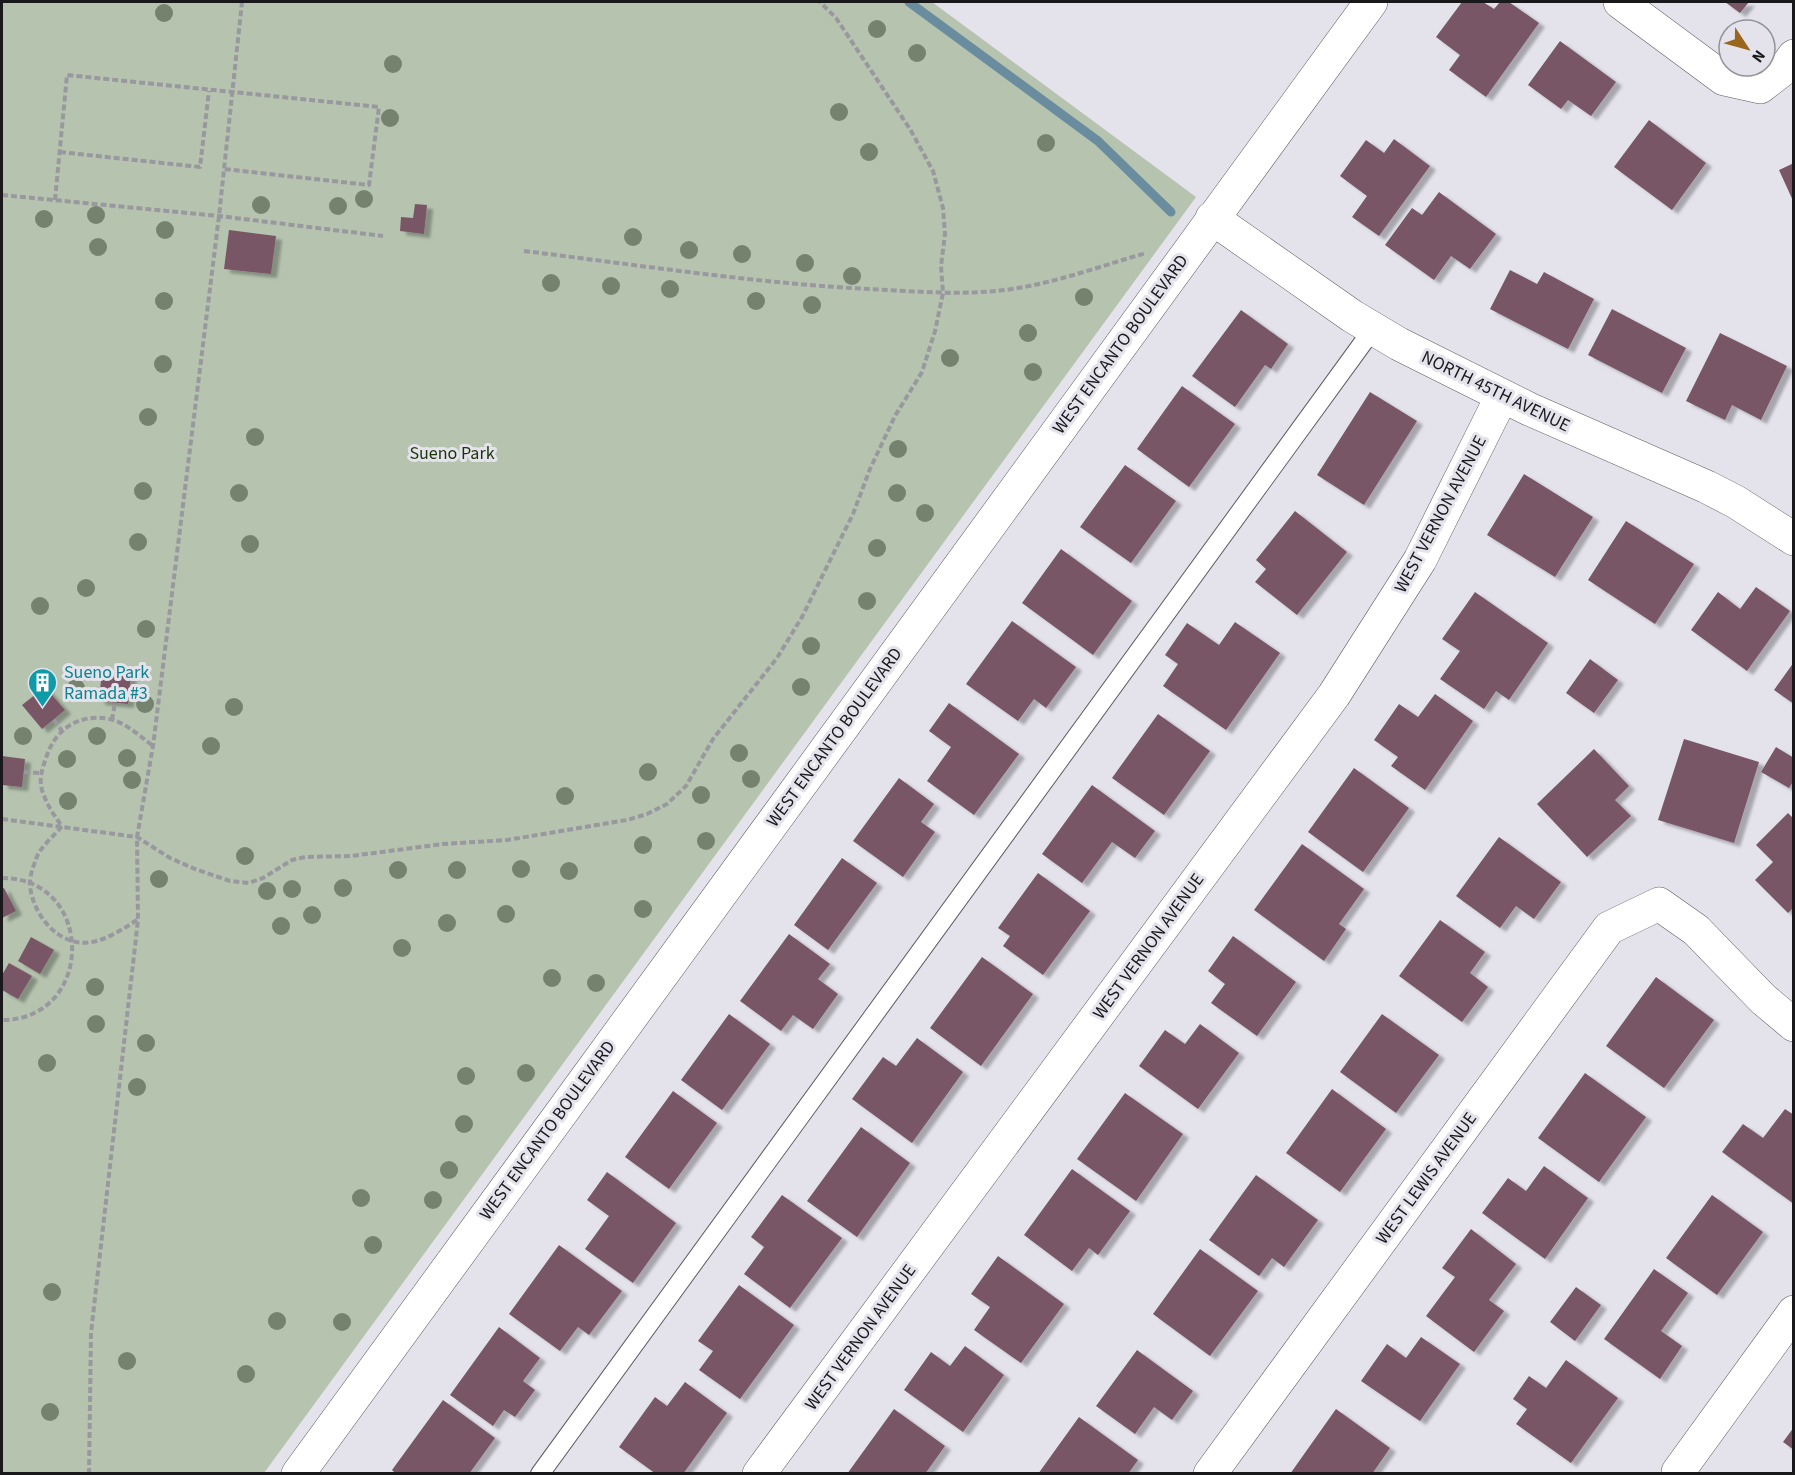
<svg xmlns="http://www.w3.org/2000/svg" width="1795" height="1475" font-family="'Source Sans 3',sans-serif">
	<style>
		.green { fill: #b5c3af }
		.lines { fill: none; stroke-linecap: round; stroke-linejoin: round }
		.stream { stroke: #698d9f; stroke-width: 9 }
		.building { fill: #785766; filter: url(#shadow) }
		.service-casing { stroke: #5d5c63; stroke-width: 20 }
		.minor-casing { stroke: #5d5c63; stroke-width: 34 }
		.tertiary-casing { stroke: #5d5c63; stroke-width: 34 }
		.path { stroke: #99989f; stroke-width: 4; stroke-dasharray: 6 3; stroke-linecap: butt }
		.service { stroke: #fff; stroke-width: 18 }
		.minor { stroke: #fff; stroke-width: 33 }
		.tertiary { stroke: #fff; stroke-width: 33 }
		.tree { fill: #75836e }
		.labels { text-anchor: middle; stroke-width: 6; stroke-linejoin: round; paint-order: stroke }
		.street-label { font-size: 18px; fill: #19181b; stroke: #e4e3ec }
		.park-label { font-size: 18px; fill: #1a3507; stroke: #e4e3ec }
		.culture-label { font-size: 18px; fill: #0d838f; stroke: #e4e3ec; text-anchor: start }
	</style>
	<defs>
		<filter id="shadow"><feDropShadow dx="6" dy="4" stdDeviation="1.5" flood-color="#0004"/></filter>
	</defs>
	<rect width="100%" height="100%" fill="#e4e3ec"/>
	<path class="green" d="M2,2H932L1196,197L264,1473L2,1474Z"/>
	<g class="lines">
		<path class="stream" d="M909,2L1098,141L1171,212"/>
	</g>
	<path class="building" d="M1462,2H1483L1494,9L1500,2H1509L1539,23L1486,97L1449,70L1460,55L1436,37Z
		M1725,2H1749L1740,13Z
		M1560,41L1616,82L1591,116L1568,100L1561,109L1528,85Z
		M1649,120L1706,163L1672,210L1614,167Z
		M1394,139L1430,166L1379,236L1352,217L1367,196L1340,176L1366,140L1384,153Z
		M1794,163V203L1779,170Z
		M1439,192L1496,234L1470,269L1451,256L1434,280L1385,245L1412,208L1422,215Z
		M415,204L427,205L424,234L400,231L401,217L413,218Z
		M229,230L276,236L271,274L224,269Z
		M1510,270L1537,284L1544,272L1594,299L1568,349L1490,309Z
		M1612,309L1686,348L1662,393L1588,355Z
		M1241,310L1288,344L1271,369L1265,365L1235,407L1192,376Z
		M1720,333L1787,366L1761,420L1732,405L1725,420L1686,401Z
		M1182,386L1235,424L1189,487L1137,449Z
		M1370,392L1417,421L1364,505L1317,475Z
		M1125,465L1176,501L1131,563L1080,527Z
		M1524,474L1593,517L1555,577L1487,535Z
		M1295,511L1347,552L1297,615L1255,582L1266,569L1256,560Z
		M1626,521L1694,564L1655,624L1588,580Z
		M1061,549L1132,601L1093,655L1022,603Z
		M1756,587L1790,611L1747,671L1691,630L1718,592L1740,609Z
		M1475,592L1548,643L1509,700L1496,691L1484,709L1440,679L1460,651L1442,639Z
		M1012,621L1076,667L1046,708L1034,699L1018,721L966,684Z
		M1235,622L1280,653L1226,730L1163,686L1178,664L1165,655L1187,623L1219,645Z
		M1590,659L1618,680L1594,713L1566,693Z
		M1794,662V704L1774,690Z
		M102,671L131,674L128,704L99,701Z
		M45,687L65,710L42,729L22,705Z
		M1435,694L1473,721L1425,790L1391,766L1398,757L1374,740L1399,704L1418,717Z
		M949,703L1019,754L974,815L927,781L951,747L929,731Z
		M1158,714L1210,751L1164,815L1112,778Z
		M1684,739L1759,762L1734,843L1658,820Z
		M1776,747L1794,758V780L1789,788L1761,772Z
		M1594,749L1629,786L1615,800L1631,816L1587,857L1537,804Z
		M2,756L25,759L22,787L2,785Z
		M1354,768L1409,808L1363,872L1308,832Z
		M899,778L934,804L921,822L935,832L903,877L853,841Z
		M1092,785L1155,831L1135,858L1112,842L1082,883L1042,854Z
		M1788,813L1794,819V907L1788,913L1755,880L1773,862L1756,845Z
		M1499,837L1561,882L1534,919L1516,906L1500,928L1456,896Z
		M1302,844L1364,889L1339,924L1346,929L1324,961L1254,910Z
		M842,858L877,883L828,950L794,925Z
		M1038,873L1090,911L1043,975L1003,946L1010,936L998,928Z
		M4,888L16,911L2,918V889Z
		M1440,920L1485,952L1470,973L1488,987L1462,1022L1399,976Z
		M789,934L830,964L818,979L838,994L813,1029L793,1015L781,1031L740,1001Z
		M1233,936L1296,982L1257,1036L1211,1003L1225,984L1208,971Z
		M31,937L54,950L40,974L18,961Z
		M982,957L1033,994L981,1066L930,1028Z
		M9,963L32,976L18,999L2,990V975Z
		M1656,977L1714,1020L1664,1088L1606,1046Z
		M729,1014L770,1044L722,1110L681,1080Z
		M1382,1014L1439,1055L1396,1113L1340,1072Z
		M1200,1024L1239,1053L1198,1109L1139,1066L1165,1030L1185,1044Z
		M917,1038L963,1072L912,1143L852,1099L883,1057L896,1066Z
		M1585,1073L1646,1117L1599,1182L1538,1138Z
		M1332,1089L1386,1129L1340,1192L1286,1153Z
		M673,1091L717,1123L669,1189L625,1157Z
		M1125,1093L1183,1134L1136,1201L1077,1159Z
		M1785,1109L1794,1115V1204L1722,1152L1743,1124L1763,1138Z
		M861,1127L910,1163L857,1237L807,1201Z
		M1544,1166L1588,1198L1545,1259L1482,1213L1508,1178L1526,1191Z
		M1072,1169L1130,1211L1098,1255L1089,1248L1072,1271L1024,1235Z
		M607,1172L676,1223L633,1283L585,1249L609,1216L587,1200Z
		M1256,1175L1318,1220L1284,1267L1272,1258L1259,1276L1209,1240Z
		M782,1195L842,1238L790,1308L744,1274L764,1247L751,1237Z
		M1712,1195L1763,1232L1717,1295L1666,1258Z
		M1471,1229L1516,1264L1489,1300L1504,1311L1474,1352L1426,1316L1455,1277L1442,1268Z
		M559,1245L622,1291L589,1335L578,1327L560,1351L509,1314Z
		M1200,1249L1258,1291L1210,1356L1153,1314Z
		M998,1256L1064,1304L1021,1363L974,1330L990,1307L971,1294Z
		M1654,1269L1688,1293L1661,1331L1682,1346L1660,1379L1604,1339Z
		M739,1285L794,1325L740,1399L699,1370L713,1351L698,1341Z
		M1576,1287L1601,1305L1575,1341L1550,1322Z
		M499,1327L540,1358L523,1381L535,1390L515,1417L504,1410L493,1426L450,1395Z
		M1421,1337L1460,1364L1420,1421L1361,1381L1387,1344L1406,1358Z
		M965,1346L1004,1375L963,1432L904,1390L931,1352L950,1366Z
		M1137,1350L1193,1391L1172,1420L1154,1407L1135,1434L1096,1406Z
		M1566,1360L1618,1398L1571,1463L1516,1424L1527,1409L1513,1399L1529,1376L1546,1388Z
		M685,1382L727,1413L683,1474H656L619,1447L655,1397L667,1406Z
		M443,1400L495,1438L469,1474H396L392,1470Z
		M894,1409L945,1446L925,1474H847Z
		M1336,1409L1390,1448L1372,1474H1290Z
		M1079,1417L1138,1460L1128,1474H1038Z
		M1794,1427V1450L1783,1442Z"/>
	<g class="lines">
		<defs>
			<path id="service" d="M540,1474L1373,329"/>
			<path id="minor" d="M1620,2L1724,79L1760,87L1786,67L1794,56
				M1212,218L1352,316L1399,344L1529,409L1707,487L1736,502L1794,539
				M1678,1472L1794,1312
				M759,1474L1334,695L1420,560L1502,396
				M1210,1474L1609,928L1659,904L1696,930L1763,999L1794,1025"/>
			<path id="tertiary" d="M298,1474L1371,2"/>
		</defs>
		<use href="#service" class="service-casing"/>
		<use href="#minor" class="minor-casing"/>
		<use href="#tertiary" class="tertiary-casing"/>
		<path class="path" d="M60,152L200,167L209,91
			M2,195L219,216L383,236
			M55,200L67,75L379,107L369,185L224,169
			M524,251C639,265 753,283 869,289C911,291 954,295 996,291C1048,286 1097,267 1146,253
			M54,720L62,731
			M112,720L115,702
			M24,772L41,773
			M2,819L137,837L170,858L195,869L230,881L249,883L263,878L292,860L305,857L351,856L443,844L507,840L627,820L647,814L667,804L686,786L713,739L777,658L802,617L853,514L870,469L895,416L922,372L935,331L943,293L941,266L945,234L943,208L933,171L910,129L836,18L820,2
			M2,878C96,878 95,1020 2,1020
			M137,920C123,929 108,939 92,942C59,948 33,915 30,886C29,878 33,867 36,859C40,847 54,836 62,826C54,816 46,803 42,790C39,779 42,769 46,758C55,729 79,713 110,719C126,723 140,736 153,746
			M89,1474L91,1333L138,920L137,837L153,746L219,216L242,2"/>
		<use href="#service" class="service"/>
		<use href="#minor" class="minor"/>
		<use href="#tertiary" class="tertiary"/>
	</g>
	<g class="tree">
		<circle cx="164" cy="13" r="9"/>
		<circle cx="877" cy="29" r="9"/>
		<circle cx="917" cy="53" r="9"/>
		<circle cx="393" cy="64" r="9"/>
		<circle cx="839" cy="112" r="9"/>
		<circle cx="390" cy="118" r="9"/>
		<circle cx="1046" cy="143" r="9"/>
		<circle cx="869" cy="152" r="9"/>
		<circle cx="364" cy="199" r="9"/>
		<circle cx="261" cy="205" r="9"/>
		<circle cx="338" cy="206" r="9"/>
		<circle cx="96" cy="215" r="9"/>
		<circle cx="44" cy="219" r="9"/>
		<circle cx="165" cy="230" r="9"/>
		<circle cx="633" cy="237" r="9"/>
		<circle cx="98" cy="247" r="9"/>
		<circle cx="689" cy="250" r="9"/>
		<circle cx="742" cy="254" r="9"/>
		<circle cx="805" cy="263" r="9"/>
		<circle cx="852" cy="276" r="9"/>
		<circle cx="551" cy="283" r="9"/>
		<circle cx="611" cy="286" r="9"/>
		<circle cx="670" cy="289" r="9"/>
		<circle cx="1084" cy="297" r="9"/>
		<circle cx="164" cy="301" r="9"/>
		<circle cx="756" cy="301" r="9"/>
		<circle cx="812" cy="305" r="9"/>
		<circle cx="1028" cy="333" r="9"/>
		<circle cx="950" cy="358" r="9"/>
		<circle cx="163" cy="364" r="9"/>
		<circle cx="1033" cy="372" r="9"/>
		<circle cx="148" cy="417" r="9"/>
		<circle cx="255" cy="437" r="9"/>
		<circle cx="898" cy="449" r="9"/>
		<circle cx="143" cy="491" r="9"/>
		<circle cx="239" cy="493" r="9"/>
		<circle cx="897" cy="493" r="9"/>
		<circle cx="925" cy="513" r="9"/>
		<circle cx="138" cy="542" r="9"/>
		<circle cx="250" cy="544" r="9"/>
		<circle cx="877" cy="548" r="9"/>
		<circle cx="86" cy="588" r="9"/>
		<circle cx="867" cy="601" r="9"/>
		<circle cx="40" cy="606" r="9"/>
		<circle cx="146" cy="629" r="9"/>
		<circle cx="811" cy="646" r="9"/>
		<circle cx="801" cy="687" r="9"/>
		<circle cx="76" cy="688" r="9"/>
		<circle cx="145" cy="704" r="9"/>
		<circle cx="234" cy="707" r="9"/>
		<circle cx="23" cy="736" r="9"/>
		<circle cx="97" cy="736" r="9"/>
		<circle cx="211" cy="746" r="9"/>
		<circle cx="739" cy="753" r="9"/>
		<circle cx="127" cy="758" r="9"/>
		<circle cx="67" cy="759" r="9"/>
		<circle cx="648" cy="772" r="9"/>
		<circle cx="751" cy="779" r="9"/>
		<circle cx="132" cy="780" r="9"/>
		<circle cx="701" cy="795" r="9"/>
		<circle cx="565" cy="796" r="9"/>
		<circle cx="68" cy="801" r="9"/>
		<circle cx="706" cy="841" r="9"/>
		<circle cx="643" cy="845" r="9"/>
		<circle cx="245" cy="856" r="9"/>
		<circle cx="521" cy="869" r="9"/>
		<circle cx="398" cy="870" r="9"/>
		<circle cx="457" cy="870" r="9"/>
		<circle cx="569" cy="871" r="9"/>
		<circle cx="159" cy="879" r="9"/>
		<circle cx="343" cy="888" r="9"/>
		<circle cx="292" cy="889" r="9"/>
		<circle cx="267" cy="891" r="9"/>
		<circle cx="643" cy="909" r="9"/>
		<circle cx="506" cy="914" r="9"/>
		<circle cx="312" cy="915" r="9"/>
		<circle cx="447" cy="923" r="9"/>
		<circle cx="281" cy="926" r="9"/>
		<circle cx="402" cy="948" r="9"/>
		<circle cx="552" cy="978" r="9"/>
		<circle cx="596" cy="983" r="9"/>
		<circle cx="95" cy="987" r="9"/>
		<circle cx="96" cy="1024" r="9"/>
		<circle cx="146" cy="1043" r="9"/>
		<circle cx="47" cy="1063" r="9"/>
		<circle cx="526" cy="1073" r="9"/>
		<circle cx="466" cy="1076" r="9"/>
		<circle cx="137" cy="1087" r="9"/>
		<circle cx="464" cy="1124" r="9"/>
		<circle cx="449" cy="1170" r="9"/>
		<circle cx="361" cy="1198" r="9"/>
		<circle cx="433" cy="1200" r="9"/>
		<circle cx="373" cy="1245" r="9"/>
		<circle cx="52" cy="1292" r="9"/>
		<circle cx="277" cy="1321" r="9"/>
		<circle cx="342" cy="1322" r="9"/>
		<circle cx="127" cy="1361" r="9"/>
		<circle cx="246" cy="1374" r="9"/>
		<circle cx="50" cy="1412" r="9"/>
	</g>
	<defs>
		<symbol id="building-pin" viewBox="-11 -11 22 30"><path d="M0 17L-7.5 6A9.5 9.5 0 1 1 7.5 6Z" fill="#0f9aa8" stroke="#e4e3ec"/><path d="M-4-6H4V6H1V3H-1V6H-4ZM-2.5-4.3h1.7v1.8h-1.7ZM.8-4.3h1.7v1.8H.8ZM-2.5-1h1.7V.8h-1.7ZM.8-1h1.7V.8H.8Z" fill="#fff"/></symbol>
	</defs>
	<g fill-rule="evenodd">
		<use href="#building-pin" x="26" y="666" width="33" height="45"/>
	</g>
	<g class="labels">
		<g class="street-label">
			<text transform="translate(1120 344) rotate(-54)" y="6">WEST ENCANTO BOULEVARD</text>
			<text transform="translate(1496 391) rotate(26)" y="6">NORTH 45TH AVENUE</text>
			<text transform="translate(1440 514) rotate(-62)" y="6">WEST VERNON AVENUE</text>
			<text transform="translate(834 737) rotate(-54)" y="6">WEST ENCANTO BOULEVARD</text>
			<text transform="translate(1148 946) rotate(-54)" y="6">WEST VERNON AVENUE</text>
			<text transform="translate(547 1130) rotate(-54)" y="6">WEST ENCANTO BOULEVARD</text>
			<text transform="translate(1426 1178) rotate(-54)" y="6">WEST LEWIS AVENUE</text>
			<text transform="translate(860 1337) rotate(-54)" y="6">WEST VERNON AVENUE</text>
		</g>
		<g class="park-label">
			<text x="452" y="459">Sueno Park</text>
		</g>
		<g class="culture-label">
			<text x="64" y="678">Sueno Park<tspan x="64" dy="21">Ramada #3</tspan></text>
		</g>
	</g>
	<rect width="1795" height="1475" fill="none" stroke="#19181b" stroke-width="6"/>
	<g transform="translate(1747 48) rotate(126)"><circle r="28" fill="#e4e3ec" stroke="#939298" stroke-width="1.5"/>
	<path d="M0-4.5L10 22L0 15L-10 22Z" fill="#9a661c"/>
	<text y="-9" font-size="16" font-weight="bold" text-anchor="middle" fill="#19181b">N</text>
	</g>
</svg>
